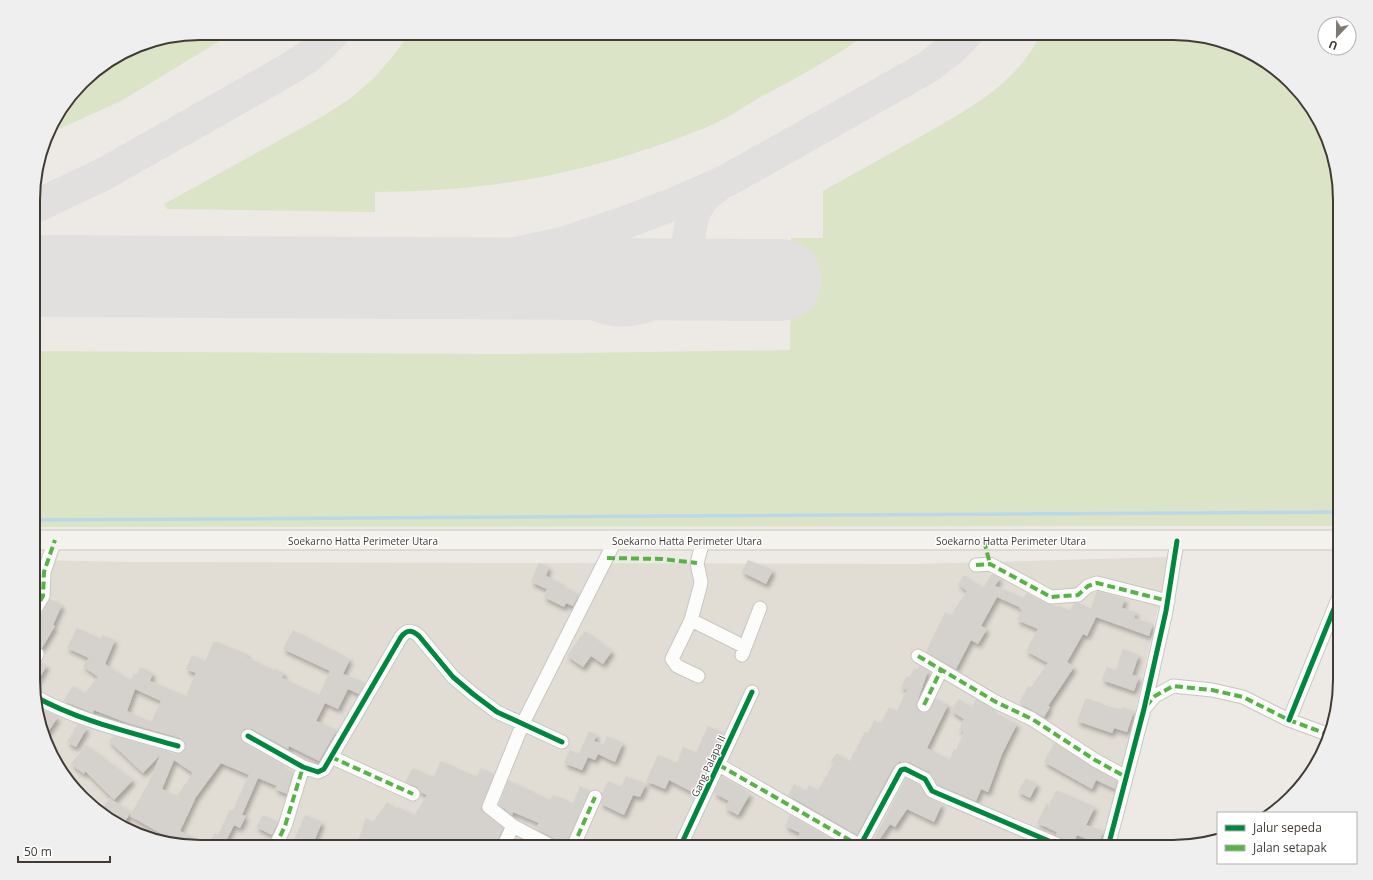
<svg xmlns="http://www.w3.org/2000/svg" width="1373" height="880" font-family="'Open Sans',sans-serif">
	<style>
		.residential { fill: #e1dcd4 }
		.green { fill: #dce4c8 }
		.lines { fill: none; stroke-linecap: round; stroke-linejoin: round }
		.stream { stroke: #bbd8e7; stroke-width: 3.5 }
		.taxiway { stroke: #e2e0de; stroke-width: 33 }
		.runway { stroke: #e2e0de; stroke-width: 82 }
		.building { fill: #d5d1cd; fill-rule: evenodd; filter: url(#shadow) }
		.street-casing { stroke: #c9c6c2; stroke-width: 15 }
		.secondary-casing { stroke: #cbc6be; stroke-width: 21 }
		.street { stroke: #fcfcfb; stroke-width: 13 }
		.secondary { stroke: #f4f2ed; stroke-width: 19 }
		.quiet { stroke: #57b346; stroke-width: 4; stroke-dasharray: 8 4; stroke-linecap: butt }
		.cycleway-casing { stroke: #fff; stroke-width: 8 }
		.cycleway { stroke: #00873e; stroke-width: 5 }
		.labels { text-anchor: middle; stroke-width: 3; stroke-linejoin: round; paint-order: stroke }
		.street-label { font-size: 10px; fill: #413b34; stroke: #fff }
		.rim { fill: none; stroke: #413b34; stroke-width: 2 }
	</style>
	<defs>
		<filter id="shadow"><feDropShadow dx="2.5" dy="4" stdDeviation="2" flood-color="#0004"/></filter>
	</defs>
	<rect width="100%" height="100%" fill="#edeae6"/>
	<path class="residential" d="M1169,557L1106,847H200L147,838L107,819L55,764L34,702V560L129,562L915,564Z"/>
	<path class="green" d="M200,33H233L121,101L48,134L50,126L90,75L136,46Z
		M409,33H869C833,58 795,79 757,99C741,109 725,120 707,127C598,172 493,192 375,192V212L167,209L164,204L325,115L352,97L375,77L397,51Z
		M1041,33H1173L1216,39L1266,61L1318,117L1340,189V526L34,527V351L507,354L790,350L791,238H823V191C854,174 885,156 916,139C965,111 1016,86 1041,33Z"/>
	<g class="lines">
		<path class="stream" d="M34,520L1340,512"/>
		<path class="taxiway" d="M34,207L104,174L289,69L309,56L333,33
			M339,277L462,265L564,243L621,224L671,205L726,181L928,67L951,49L967,33
			M479,279C503,280 535,277 559,283C572,287 581,297 593,303C620,317 657,310 675,284C698,253 677,211 716,187"/>
		<path class="runway" d="M34,276L781,280"/>
	</g>
	<path class="building" d="M748,560L773,570L766,584L742,572Z
		M539,563L549,567L546,576L561,583L560,585L579,594L573,606L566,603L564,607L544,597L547,589L531,582Z
		M992,574L1000,578L995,586L1024,598L1026,593L1047,604L1057,607L1058,605L1070,611L1074,603H1079L1091,609L1097,591L1125,599L1122,608L1136,612L1134,618L1153,624L1149,636L1096,617L1087,636L1083,634L1067,662L1074,667L1048,706L1050,707L1044,717L1019,703L1028,686L1031,687L1048,663L1026,651L1038,629L1017,620L1022,610L1019,608V607L997,597L981,626L987,629L978,644L971,640L956,669L926,652L945,612L951,615L967,591L958,584L964,575L983,588Z
		M50,599L62,605L53,625L55,626L42,648L34,644V619L41,615Z
		M77,628L101,639L102,635L115,640L105,664L120,674L131,680L134,673L137,675L140,667L153,673L150,681L186,696L196,673L186,669L192,655L205,661L214,641L247,654L246,657L273,670L274,668L284,673L282,678L319,695L330,671L283,649L293,630L350,659L343,674L365,683L359,694L348,689L338,709L325,703L316,721L337,730L319,761L289,746L288,749L252,729H244L240,736L244,743L281,764L282,767L293,772L287,794L275,789L277,786L258,778L242,815L246,816L240,828L234,825L223,847H200L178,843L130,816L150,780L160,755L143,773L109,741L114,736L176,754L184,751L186,744L180,738L127,723L94,710L93,713L63,701L73,686L85,693L98,677L83,666L89,658L67,648ZM135,689L161,701L151,722L127,711ZM174,760L193,773L177,796L162,789ZM221,763L249,775L233,810L230,809L218,835L215,833L208,845L180,831L196,797Z
		M585,631L612,651L603,664L591,656L583,667L567,656Z
		M1123,649L1139,655L1132,675L1139,677L1134,691L1102,680L1107,667L1116,670Z
		M41,663L47,665L34,688V668Z
		M919,666L928,671L917,702L918,710L924,713L928,712L936,698L948,705L927,748L950,760L954,749L956,750L964,732L959,730L964,719L951,711L959,699L972,708L976,699L992,709V711L1017,724L1002,754L988,792L981,789L976,801L938,785L929,772L909,762H899L894,766L857,835L788,795L794,784L806,791L809,785L818,790L834,763L831,761L837,753L849,762L865,732L868,733L874,720L881,723L889,707L897,711L907,690L901,687L907,676L910,677L914,668L917,670Z
		M1086,698L1110,707L1122,709V707L1134,711L1127,732L1114,728L1112,733L1077,721Z
		M36,706L58,717L46,735L40,717Z
		M78,724L87,728L76,747L67,742Z
		M708,726L724,733L696,794L669,780L665,789L646,781L658,755L677,763L683,747L696,753Z
		M589,731L597,735L594,741L603,745L607,736L623,743L615,762L598,754L595,760L588,757L582,770L564,763L570,750L579,754Z
		M1054,743L1117,781L1115,789L1096,780L1092,789L1044,762Z
		M86,745L133,780L114,800L85,771L84,774L71,764Z
		M441,761L477,777L481,768L494,774L481,809L484,813L503,828L495,847H379L371,843L370,847H356L366,818L373,822L387,802L397,809L399,807L414,816L427,795L420,792L417,787L405,782L413,768L432,777L433,775L434,776Z
		M626,776L646,784L640,797L633,795L624,815L601,804L602,794L608,781L621,787Z
		M722,776L750,794L738,815L725,808L729,801L714,793Z
		M906,778L919,785L928,798L942,804L934,822L907,809L895,827L890,824L874,847H870Z
		M1026,778L1037,784L1030,798L1018,792Z
		M508,780L550,800L553,795L573,803L580,786L590,791L565,847H561L557,840L536,829L539,823L513,812L512,815L499,804Z
		M1056,790L1095,807L1086,825L1103,831L1099,844L1077,835L1073,844L1056,835L1057,832L1037,823L1047,803L1049,805Z
		M109,798L131,812L122,826L107,819L101,812Z
		M263,815L278,822L272,835L256,827Z
		M305,815L322,822L312,847H291Z
		M790,815L846,847H794L800,833L785,826Z"/>
	<g class="lines">
		<defs>
			<path id="street" d="M976,565L990,564L1051,597L1078,595L1088,586L1097,583L1168,601
				M34,611L43,596L44,572L55,540
				M691,620L745,647
				M34,652L37,654L34,660
				M742,655L760,608
				M918,656L996,702L1032,719L1095,760L1126,777
				M698,676L677,666L672,659L691,620L700,587L701,582L697,563L703,541
				M34,696C79,721 129,732 178,746
				M924,705L941,670
				M1144,709L1155,696L1173,686L1212,690L1243,697L1289,720L1327,734L1329,737
				M1289,720L1340,594
				M248,736L303,767L318,772L324,769L401,637C407,629 412,630 419,636L453,677L473,694L497,712L562,742
				M331,757L413,794
				M719,765L862,847
				M146,836L153,839
				M860,846L901,770L905,769L925,779L932,791L1063,847
				M275,847L285,826L303,767
				M503,847L513,826
				M553,847L513,826L489,807L523,723L615,541
				M573,847L595,797
				M680,847L752,692
				M1108,847L1144,709L1166,611L1177,541"/>
			<path id="secondary" d="M34,540H1340"/>
		</defs>
		<use href="#street" class="street-casing"/>
		<use href="#secondary" class="secondary-casing"/>
		<use href="#street" class="street"/>
		<use href="#secondary" class="secondary"/>
		<path class="quiet" d="M984,541L990,564
			M607,558L662,559L697,563
			M976,565L990,564L1051,597L1078,595L1088,586L1097,583L1168,601
			M34,611L43,596L44,572L55,540
			M34,652L37,654L34,660
			M918,656L996,702L1032,719L1095,760L1126,777
			M924,705L941,670
			M1146,706L1155,696L1173,686L1212,690L1243,697L1289,720L1327,734L1329,737
			M331,757L413,794
			M719,765L862,847
			M146,836L153,839
			M275,847L285,826L303,767
			M573,847L595,797"/>
		<defs>
			<path id="cycleway" d="M34,696C79,721 129,732 178,746
				M1289,720L1340,594
				M248,736L303,767L318,772L324,769L401,637C407,629 412,630 419,636L453,677L473,694L497,712L562,742
				M680,847L752,692
				M862,847L860,846L901,770L905,769L925,779L932,791L1063,847
				M1108,847L1144,709L1166,611L1177,541"/>
		</defs>
		<use href="#cycleway" class="cycleway-casing"/>
		<use href="#cycleway" class="cycleway"/>
	</g>
	<g class="labels">
		<g class="street-label">
			<text x="363" y="545">Soekarno Hatta Perimeter Utara</text>
			<text x="687" y="545">Soekarno Hatta Perimeter Utara</text>
			<text x="1011" y="545">Soekarno Hatta Perimeter Utara</text>
			<text transform="translate(708 766) rotate(-65)" y="4">Gang Palapa II</text>
		</g>
	</g>
	<path d="M0 0H1373V880H0ZM200 40H1173A160 160 0 0 1 1333 200V680A160 160 0 0 1 1173 840H200A160 160 0 0 1 40 680V200A160 160 0 0 1 200 40Z" fill="#f0efef" fill-rule="evenodd"/>
	<path class="rim" d="M200 40H1173A160 160 0 0 1 1333 200V680A160 160 0 0 1 1173 840H200A160 160 0 0 1 40 680V200A160 160 0 0 1 200 40Z"/>
	<rect x="1217" y="812" width="140" height="52" fill="#ffffff" stroke="#b3b1ae"/>
	<rect x="1225" y="825" width="20" height="6" fill="#00873e" stroke="#b3b1ae"/>
	<text x="1253" y="832" font-size="12" fill="#413b34">Jalur sepeda</text>
	<rect x="1225" y="845" width="20" height="6" fill="#57b346" stroke="#b3b1ae"/>
	<text x="1253" y="852" font-size="12" fill="#413b34">Jalan setapak</text>
	<g transform="translate(1337 36) rotate(202)"><circle r="19" fill="#ffffff" stroke="#b3b1ae"/>
	<path d="M0-3L7 15L0 10L-7 15Z" fill="#7d7872"/>
	<text y="-6" font-size="11" font-weight="bold" text-anchor="middle" fill="#413b34">U</text>
	</g>
	<path d="M18 856v6h92v-6" fill="none" stroke="#413b34" stroke-width="2"/>
	<text x="24" y="856" font-size="12" fill="#413b34" stroke="#ffffff" stroke-width="3" paint-order="stroke">50 m</text>
</svg>
